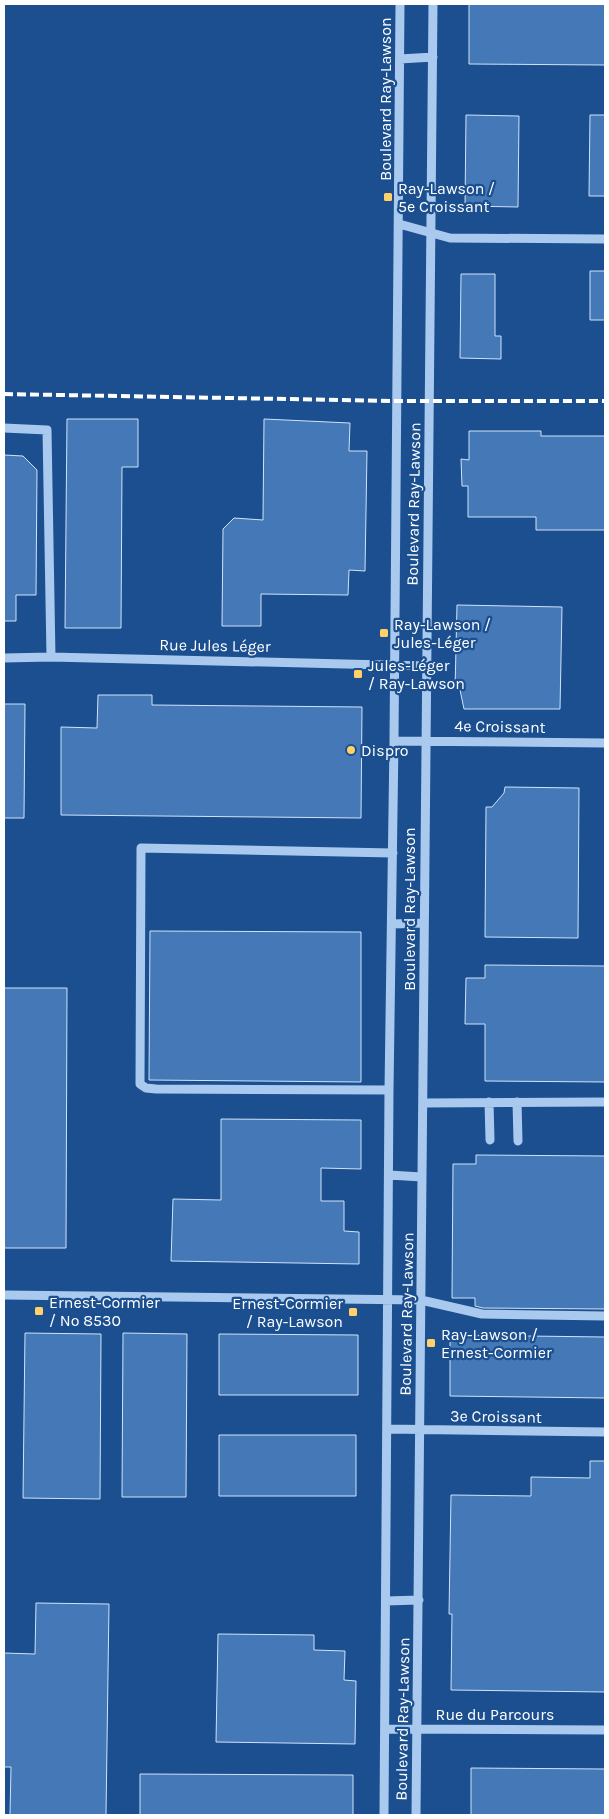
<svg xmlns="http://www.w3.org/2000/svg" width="609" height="1819" font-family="Karla,sans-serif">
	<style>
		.building { fill: #4478b7; stroke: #cfe3fa }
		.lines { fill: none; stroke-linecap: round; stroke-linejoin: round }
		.path { stroke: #a9c9ee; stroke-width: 2.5; stroke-dasharray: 2.5 4; stroke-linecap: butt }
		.minor { stroke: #a9c9ee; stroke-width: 9 }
		.rail { stroke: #fff; stroke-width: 4; stroke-dasharray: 9 4; stroke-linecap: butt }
		.poi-dot { fill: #ffd166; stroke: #1b4f8f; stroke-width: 2 }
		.labels { text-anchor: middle; stroke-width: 4.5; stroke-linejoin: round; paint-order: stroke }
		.street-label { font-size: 16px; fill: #fff; stroke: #1b4f8f }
		.poi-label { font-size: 16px; fill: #fff; stroke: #1b4f8f; text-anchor: start }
	</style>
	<rect width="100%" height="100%" fill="#1b4f8f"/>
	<path class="building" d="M469,4H605V65L469,64Z
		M466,115L519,116L518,207L465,206Z
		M590,115H605V196H589Z
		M590,271H605V320H590Z
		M461,274H495V336H501V359L460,358Z
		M67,419H138V467H122L121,628H65Z
		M264,419L350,423L349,451H367L365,571L349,570L348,595L261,594V626H222L223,529L234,518L263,520Z
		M469,431H541V436H605V530H536V517H468V486H462L461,459L469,460Z
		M4,455L23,456L37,470L36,595H16V621H4Z
		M457,605L562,607L560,709H464L460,690H455Z
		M98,695H152V705L362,707L361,818L61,815V727L97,728Z
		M4,704H25L24,818H4Z
		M505,787L579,788L578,938L485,937L486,807H492L504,793Z
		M150,931L361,932V1082L149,1080Z
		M485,965L605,966V1082L485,1081V1024H465L466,978H485Z
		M4,988H67L66,1248H4Z
		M221,1119L361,1120V1169L321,1168V1201H344V1231L359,1232V1264L171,1261L173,1199L221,1200Z
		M476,1155L605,1156V1309L483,1308L475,1306V1298H452L453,1164H476Z
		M25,1333L101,1334L100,1499L23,1498Z
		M123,1333L187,1334L186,1497H122Z
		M219,1334L358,1335V1395H219Z
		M450,1335L605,1337V1398L450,1396Z
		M219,1435H356V1496H219Z
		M590,1461H605V1692L451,1690L452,1614H449L451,1495L531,1496V1477L590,1478Z
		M36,1603L109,1604L106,1815H10L11,1767H4V1653L35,1654Z
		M218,1634L314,1635V1650L345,1651L344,1680L356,1681L355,1744L216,1742Z
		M471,1768L605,1769V1815H471Z
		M140,1774L353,1775V1815H140Z"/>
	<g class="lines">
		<path class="path" d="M362,751L383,752"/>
		<path class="minor" d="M400,59L433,57
			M399,224L450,238L605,239
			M4,428L47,430L51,657
			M4,658L51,657L426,666
			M394,741L605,743
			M392,924L424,923
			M389,1090L156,1089L146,1088L140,1084L141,848L393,853
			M489,1102L490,1140
			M517,1102L518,1141
			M424,1103L605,1102
			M389,1175L422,1177
			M4,1295L421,1300L482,1314L605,1316
			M387,1429L605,1432
			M386,1601L419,1600
			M385,1729L605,1730
			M384,1815L389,1090L394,741L400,4
			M416,1815L433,4"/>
		<path class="rail" d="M4,394L396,401H605"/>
	</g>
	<g class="poi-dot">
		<rect x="383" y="192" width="10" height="10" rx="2.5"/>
		<rect x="379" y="628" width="10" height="10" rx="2.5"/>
		<rect x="353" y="669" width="10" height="10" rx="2.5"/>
		<circle cx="351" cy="750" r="5"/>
		<rect x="34" y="1306" width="10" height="10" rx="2.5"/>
		<rect x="348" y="1307" width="10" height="10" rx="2.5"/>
		<rect x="426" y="1338" width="10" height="10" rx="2.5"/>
	</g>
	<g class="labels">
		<g class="street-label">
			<text transform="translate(385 99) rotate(-90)" y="6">Boulevard Ray-Lawson</text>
			<text transform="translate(413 504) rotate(-89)" y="6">Boulevard Ray-Lawson</text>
			<text transform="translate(215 645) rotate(1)" y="6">Rue Jules Léger</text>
			<text transform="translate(500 726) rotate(1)" y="6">4e Croissant</text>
			<text transform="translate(409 909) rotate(-90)" y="6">Boulevard Ray-Lawson</text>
			<text transform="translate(406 1314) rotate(-89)" y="6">Boulevard Ray-Lawson</text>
			<text transform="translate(496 1416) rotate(1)" y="6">3e Croissant</text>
			<text x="495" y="1720">Rue du Parcours</text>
			<text transform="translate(402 1719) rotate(-89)" y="6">Boulevard Ray-Lawson</text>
		</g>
		<g class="poi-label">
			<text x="398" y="194">Ray-Lawson /<tspan x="398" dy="18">5e Croissant</tspan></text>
			<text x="394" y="630">Ray-Lawson /<tspan x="394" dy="18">Jules-Léger</tspan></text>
			<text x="368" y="671">Jules-Léger<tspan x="368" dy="18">/ Ray-Lawson</tspan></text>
			<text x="361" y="756">Dispro</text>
			<text x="49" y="1308">Ernest-Cormier<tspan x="49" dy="18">/ No 8530</tspan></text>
			<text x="343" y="1309" text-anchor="end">Ernest-Cormier<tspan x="343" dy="18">/ Ray-Lawson</tspan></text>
			<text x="441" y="1340">Ray-Lawson /<tspan x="441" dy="18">Ernest-Cormier</tspan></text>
		</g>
	</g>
	<rect width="609" height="1819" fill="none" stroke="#ffffff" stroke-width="10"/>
</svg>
